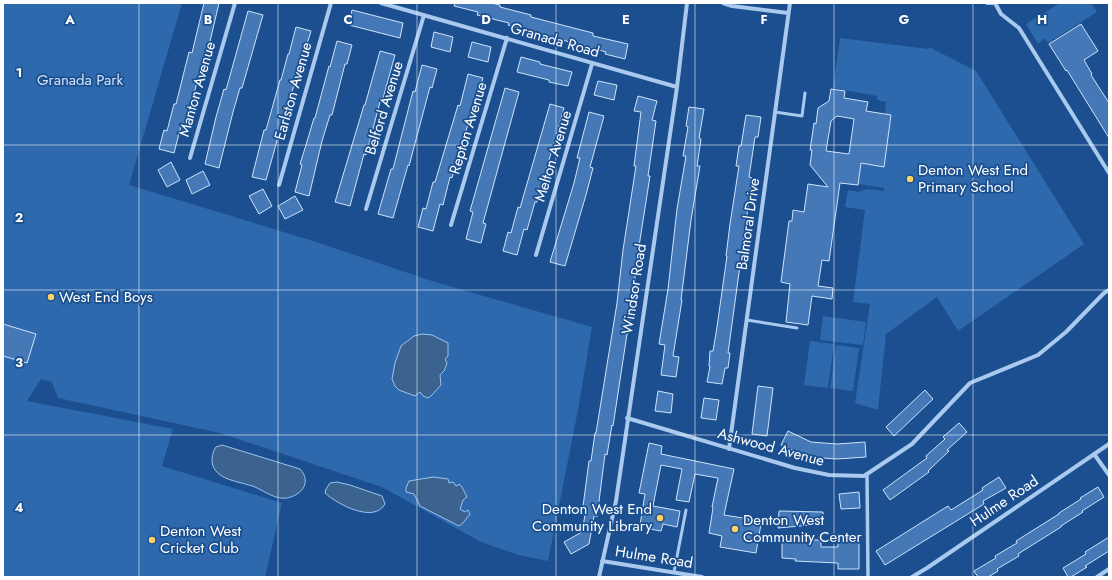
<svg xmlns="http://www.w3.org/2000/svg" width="1112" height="580" font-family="Jost,sans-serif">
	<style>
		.green { fill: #2e69ad }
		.water { fill: #3c6290; stroke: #9cc4f0 }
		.building { fill: #4478b7; stroke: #cfe3fa; fill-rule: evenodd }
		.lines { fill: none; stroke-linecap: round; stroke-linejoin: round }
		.service { stroke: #a9c9ee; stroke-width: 3 }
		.pedestrian { stroke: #a9c9ee; stroke-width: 3.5 }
		.minor { stroke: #a9c9ee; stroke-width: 4 }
		.grid { fill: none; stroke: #fff; stroke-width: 1; stroke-opacity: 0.55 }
		.poi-dot { fill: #ffd166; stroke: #1b4f8f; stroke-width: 1.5 }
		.labels { text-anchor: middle; stroke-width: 3.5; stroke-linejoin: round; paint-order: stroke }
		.street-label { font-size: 15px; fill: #fff; stroke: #1b4f8f }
		.park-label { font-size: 15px; fill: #cfe3fa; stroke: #1b4f8f }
		.poi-label { font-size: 15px; fill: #fff; stroke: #1b4f8f; text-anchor: start }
		.grid-label { font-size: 13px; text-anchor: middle; font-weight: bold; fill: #fff; stroke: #1b4f8f; stroke-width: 3.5; stroke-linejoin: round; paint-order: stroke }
	</style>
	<rect width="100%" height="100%" fill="#1b4f8f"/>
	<path class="green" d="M3,3H182L129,185L310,240L435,282L592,327L578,410L548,561L519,555L481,542L382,487L220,433L58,398L52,382L41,379L27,401L173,429L162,466L282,503L265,577H3Z
		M1060,3H1091L1097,12L1048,43L1045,38L1038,44L1026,24Z
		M840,38L928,49L929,47L976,71L1084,244L958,331L937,297L886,334L878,410L855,403L870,304L853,302L865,210L845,207L848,190L859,192L867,189L884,191V188L858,184L861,163L884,166L891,115L885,114L886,102L877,100V96L833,88Z
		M823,316L866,322L863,345L820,340Z
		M810,341L834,344L828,388L804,385Z
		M836,345L859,348L853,391L830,388Z"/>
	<path class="water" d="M422,334L432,335L448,343V356L445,359L447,363L444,371L440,375L441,385L432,395L428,398L423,396L420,392L415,396L399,390L395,386L392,379L395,363L401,346L414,336Z
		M222,445L300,469C312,482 302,495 287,498C276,500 264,491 255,487C240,481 215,481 212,462C212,455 213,452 216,447Z
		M433,477L448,479L449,483L453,482L455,485L457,486L459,484L462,487L467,497L463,500L460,509L465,512L468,510L470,514L463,523L459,526L420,506L414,494L406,492V488L409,481Z
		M337,482L350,485L382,496L385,504C374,524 337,504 325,493L326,489L330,483Z"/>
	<path class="building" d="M204,3H219L208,50L206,49L192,101H191L184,127L181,126L174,153L159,149L164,130L167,131L174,104H176L189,52L192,53Z
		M455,3H491L500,5V7L531,15V17L593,33V36L628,44L625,59L605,54L606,52L508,25L509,23L477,15L478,12L454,6Z
		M352,10L403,23L400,38L349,25Z
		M248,11L263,15L242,88H240L233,112L219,168L205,164L216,117L224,89L226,90Z
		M1081,24L1098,51L1084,60L1092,74L1091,75L1109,103V138L1067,70L1066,71L1049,44Z
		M296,27L311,31L297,77H296L282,130H280L266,180L252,177L264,130H266L280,80H281L288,54H289Z
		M434,32L453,37L450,52L431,47Z
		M337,41L352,45L347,64H345L332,115H330L322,141L309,196L295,192L302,165L300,164L306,145L314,118H315L329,66L330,67Z
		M472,42L491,47L488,62L468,57Z
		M380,51L395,55L382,102H380L366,155L364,154L350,206L335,202L364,105H365Z
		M521,57L540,62V64L572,72L568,86L549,82V80L517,72Z
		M422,65L437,69L432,88L430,87L409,166L408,165L393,218L378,214L391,169H393L413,91L415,92Z
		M468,74L483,78L478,97H476L452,178L450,177L443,205L440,204L433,231L418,227L423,208L426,209L433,182H435L458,105L460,106Z
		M598,81L617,85L614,100L594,95Z
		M505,88L519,92L483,223L486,224L481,243L466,239L473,212L470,211Z
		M831,89L845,91L844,98L868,102L866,111L891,115L884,167L861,163L858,185L840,183L829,261L822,260L818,286L833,288L832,299L812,296L808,325L786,322L790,284L781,282L789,221H792L793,210L804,212L808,184L828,187L810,165L812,150H810L814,123L816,124L818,108L829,101ZM837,116L854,119L849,154L826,151L831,121Z
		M638,96L657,101L652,120L656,121L648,176H650L637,259L631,314L628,334H627L613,426L612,425L607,455L605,454L597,517L594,516L589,544L571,554L564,542L582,532L585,515L582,514L589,461H591L595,433H596L617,303L623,250L636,166H634L641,112L634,111Z
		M550,104L564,108L537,202H535L527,230L524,229L517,255L503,251L508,232L511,233L518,207L520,208Z
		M689,107L704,109L699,138L701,139L697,166H700L691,220L681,300H682L673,356L679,357L676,377L661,375L665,345L659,344L668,289L677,209L686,156H683L688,127L686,126Z
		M589,112L604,116L590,167L593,168L586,195L565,266L550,262L574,183L580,158H577Z
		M746,115L761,117L758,137H755L749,177L752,178L728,353H730L728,368H725L722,384L707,382L710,366H709L710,351H713L717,327L727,256H726L730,224L739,166H736L739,146H741Z
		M171,162L180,180L167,187L158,170Z
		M203,171L210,185L192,194L186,180Z
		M263,189L272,206L259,214L249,196Z
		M295,196L303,210L285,219L278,206Z
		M3,324L36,334L27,363L3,356Z
		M758,386L773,388L767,436L752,434Z
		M925,390L933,399L894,436L886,427Z
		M658,391L673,394L671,413L655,411Z
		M704,398L719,400L716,420L701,418Z
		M959,423L967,432L947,450L949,451L928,471L929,472L890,500L883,490L927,458L926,456L945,439L943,437Z
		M788,431L811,442L837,444L865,442L866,457L837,459L808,457L781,445Z
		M649,443L662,446L661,454L734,469L724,515L749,519V522L761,524L756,553L720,547L722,536L709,533L713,508L712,507L718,478L695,474L689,502L676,500L682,469L661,465L653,506L680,511L677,527L663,524L661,531L650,529L651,527L640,525L645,494L639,493Z
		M999,477L1006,488L983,501L984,504L885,565L876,551L948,506L951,510L983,490L982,488Z
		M1098,487L1104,497L1082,511L1083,512L1061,526V527L1018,554L1019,556L997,569L998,571L988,577H978L974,571L996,558L995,556L1017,543L1016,541L1059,514V513L1081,499L1080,498Z
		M859,492L860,508L841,509L839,494Z
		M779,511L823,512V524L778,528Z
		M850,536H859V569H838V563L795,561L796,559L782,558V540H821V547H838V540H850Z
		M1109,537V551L1085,566L1087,567L1071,577H1068L1063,568L1086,554L1085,552Z"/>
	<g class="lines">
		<path class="service" d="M775,112L802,116L805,93
			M747,320L797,328
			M674,572L686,510"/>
		<path class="pedestrian" d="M867,474L868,577"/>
		<path class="minor" d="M381,3L677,87
			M723,3L732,6L788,13
			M987,3H995L1001,14L1019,28L1109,173
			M190,158L235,3
			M279,185L331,3
			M366,209L424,15
			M451,225L507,38
			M536,255L592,64
			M627,418L795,468L829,475L864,476L912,444L970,383L1038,355L1066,332L1104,293L1109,290
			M729,449L790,3
			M1094,454L1109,475
			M602,561L702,577
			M599,577L616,501L677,87L687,3
			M912,577L927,568L1109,444
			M1097,577L1109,569"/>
	</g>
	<path class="grid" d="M139,3V577M278,3V577M417,3V577M556,3V577M695,3V577M834,3V577M973,3V577M3,145H1109M3,290H1109M3,435H1109"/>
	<g class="poi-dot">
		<circle cx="910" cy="179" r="4"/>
		<circle cx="51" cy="297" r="4"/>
		<circle cx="660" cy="518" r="4"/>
		<circle cx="735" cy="529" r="4"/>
		<circle cx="152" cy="540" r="4"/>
	</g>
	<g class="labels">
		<g class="street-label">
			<text transform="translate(555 40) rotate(16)" y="5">Granada Road</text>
			<text transform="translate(197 89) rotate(-74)" y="5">Manton Avenue</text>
			<text transform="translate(293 91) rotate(-74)" y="5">Earlston Avenue</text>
			<text transform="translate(384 108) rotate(-73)" y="5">Belford Avenue</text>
			<text transform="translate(468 128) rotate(-73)" y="5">Repton Avenue</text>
			<text transform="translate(553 156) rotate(-73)" y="5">Melton Avenue</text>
			<text transform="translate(748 224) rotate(-82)" y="5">Balmoral Drive</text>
			<text transform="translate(634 289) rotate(-81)" y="5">Windsor Road</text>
			<text transform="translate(771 447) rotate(15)" y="5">Ashwood Avenue</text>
			<text transform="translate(1004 501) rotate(-34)" y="5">Hulme Road</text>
			<text transform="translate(654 557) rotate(9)" y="5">Hulme Road</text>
		</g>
		<g class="park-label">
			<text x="80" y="85">Granada Park</text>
		</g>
		<g class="poi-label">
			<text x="918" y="175">Denton West End<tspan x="918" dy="17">Primary School</tspan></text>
			<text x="59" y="302">West End Boys</text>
			<text x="652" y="514" text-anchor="end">Denton West End<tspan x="652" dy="17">Community Library</tspan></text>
			<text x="743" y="525">Denton West<tspan x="743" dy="17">Community Center</tspan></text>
			<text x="160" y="536">Denton West<tspan x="160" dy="17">Cricket Club</tspan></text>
		</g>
	</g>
	<g class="grid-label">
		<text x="70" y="24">A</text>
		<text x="208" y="24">B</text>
		<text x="348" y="24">C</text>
		<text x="486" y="24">D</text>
		<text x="626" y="24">E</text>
		<text x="764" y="24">F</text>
		<text x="904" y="24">G</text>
		<text x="1042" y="24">H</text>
		<text x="19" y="77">1</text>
		<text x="19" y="222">2</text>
		<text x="19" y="367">3</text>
		<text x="19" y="512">4</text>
	</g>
	<rect width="1112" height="580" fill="none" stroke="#ffffff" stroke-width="8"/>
</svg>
